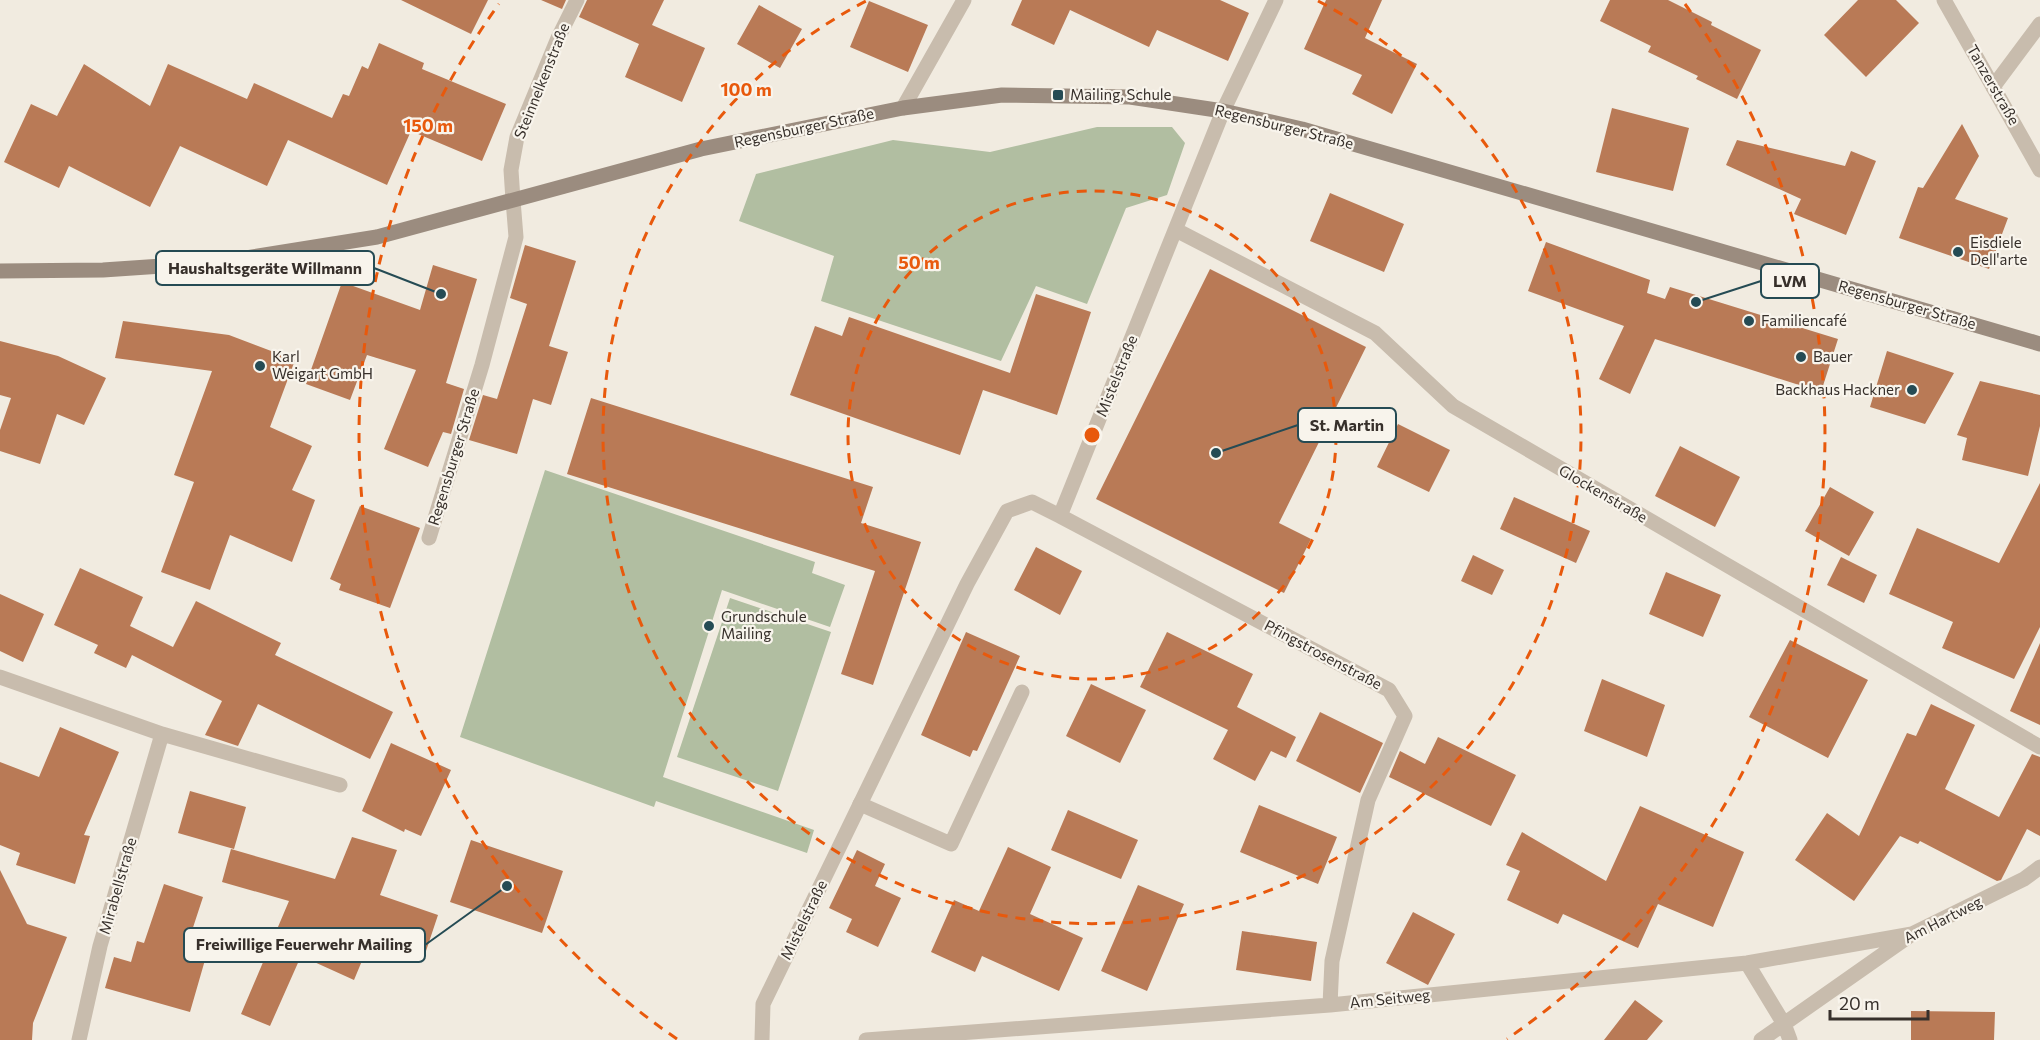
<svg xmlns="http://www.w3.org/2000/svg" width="2040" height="1040" font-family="Commissioner,sans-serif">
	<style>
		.green { fill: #b1bea1 }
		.building { fill: #b97a56 }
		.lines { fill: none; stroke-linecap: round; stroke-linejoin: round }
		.lane { stroke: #c8bcad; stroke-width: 15 }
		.street { stroke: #c8bcad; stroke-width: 15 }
		.secondary { stroke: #9b8c7f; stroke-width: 15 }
		.ring { fill: none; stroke: #e8590c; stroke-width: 3; stroke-dasharray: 10 8 }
		.poi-dot { fill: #254b54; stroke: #f8f4ec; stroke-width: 2 }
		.labels { text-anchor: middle; stroke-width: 4.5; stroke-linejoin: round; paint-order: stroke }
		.street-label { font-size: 15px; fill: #37302b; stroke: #f8f4ec }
		.poi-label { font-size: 15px; fill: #37302b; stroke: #f8f4ec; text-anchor: start }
		.centre { fill: #e8590c; stroke: #f8f4ec; stroke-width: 3 }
		.ring-label { font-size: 18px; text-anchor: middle; font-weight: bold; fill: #e8590c; stroke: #f8f4ec; stroke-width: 4.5; stroke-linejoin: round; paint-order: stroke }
		.leader { fill: none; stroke: #254b54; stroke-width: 2 }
		.callout-dot { fill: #254b54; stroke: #f8f4ec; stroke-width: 2 }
		.callout { fill: #f8f4ec; stroke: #254b54; stroke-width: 2 }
		.callout-label { font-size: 16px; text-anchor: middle; font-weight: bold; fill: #37302b }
	</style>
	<rect width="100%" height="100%" fill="#f1ebe0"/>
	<path class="green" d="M1097,127H1172L1185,143L1167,195L1126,208L1087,304L1036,286L1001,361L821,301L834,256L739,221L756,174L893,140L990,152Z
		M545,470L815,562L812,573L845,585L830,627L722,590L663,777L814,830L807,853L656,801L654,807L460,737Z
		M730,598L831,632L778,791L677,757Z"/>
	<path class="building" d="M401,0H488L471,34Z
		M541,0H566L562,9Z
		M587,0H664L652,25L705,48L682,102L625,77L639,44L579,17Z
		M1022,0H1220L1249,13L1228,61L1157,30L1149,47L1070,10L1054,45L1011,25Z
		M1326,0H1382L1365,38L1417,64L1392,114L1352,94L1362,75L1304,49Z
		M1610,0H1668L1712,22L1711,25L1761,50L1737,99L1696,79L1698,76L1648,52L1651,46L1600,21Z
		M1858,0H1896L1919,23L1866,77L1824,35Z
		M869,1L928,25L908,72L850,47Z
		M759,5L802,29L780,68L737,44Z
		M379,43L424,63L422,69L506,104L482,161L411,131L387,185L288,140L267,186L180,146L150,207L69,166L59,188L4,162L31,104L57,116L84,64L150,106L168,64L247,99L254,83L332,118L343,94L349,96L362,66L368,69Z
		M1612,108L1689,128L1673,191L1596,172Z
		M1962,124L1979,156L1955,199L2008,218L1989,269L1899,238L1918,187L1923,188Z
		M1737,140L1845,166L1851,151L1876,161L1846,235L1794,214L1801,199L1726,165Z
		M1330,193L1404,224L1384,272L1310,241Z
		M1546,242L1650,280L1647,293L1665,299L1670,287L1838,339L1821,392L1655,339L1630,394L1599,379L1624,326L1528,291Z
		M525,245L576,261L549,346L568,352L551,405L533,399L517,454L469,440L483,395L497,399L527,304L510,298Z
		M433,265L477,279L446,383L464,389L451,434L443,432L428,467L384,449L416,370L367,355L350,400L306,384L342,282L420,310Z
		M1210,269L1366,347L1279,523L1311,539L1284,593L1096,499Z
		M1036,294L1091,312L1057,415L983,390L960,455L790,395L815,326L842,336L849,317L1010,373Z
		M123,321L229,335L295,360L270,427L312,446L292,490L315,500L292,562L230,535L210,590L161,572L194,482L174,475L212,371L115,358Z
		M0,341L58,356L106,378L84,425L57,414L40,464L0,451V430L11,398L0,395Z
		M1887,351L1954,373L1925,424L1870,407Z
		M1980,381L2040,395V426L2028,476L1962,460L1967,438L1957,435Z
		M591,398L873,487L861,523L921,542L873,685L841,674L875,571L567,474Z
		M1398,424L1450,450L1429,492L1377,467Z
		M1680,446L1740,477L1715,527L1655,496Z
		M2040,483V627L2014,679L1942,648L1953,622L1889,594L1917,528L1999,563Z
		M1830,487L1874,512L1849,556L1805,531Z
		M1514,497L1590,531L1576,563L1500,529Z
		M360,506L420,528L390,608L339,590L341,584L330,579Z
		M1036,547L1082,571L1060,615L1014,590Z
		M1473,555L1504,570L1492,595L1461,581Z
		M1841,557L1877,575L1864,603L1827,585Z
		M80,568L143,597L130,626L173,647L196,601L281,643L275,655L393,712L370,759L258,704L238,746L205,735L222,701L132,655L126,668L94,653L98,645L54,625Z
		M1666,572L1721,595L1703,637L1649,614Z
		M0,594L44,614L23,662L0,651Z
		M966,632L1020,656L977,751L973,750L970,757L921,735Z
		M1167,632L1253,674L1237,707L1296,737L1286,758L1271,751L1255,781L1213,759L1228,730L1140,687Z
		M1790,640L1868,680L1828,758L1749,717Z
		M2040,643V725L2010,711Z
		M1602,679L1665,705L1647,757L1584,731Z
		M1091,684L1146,710L1120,763L1066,736Z
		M1931,704L1975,725L1945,789L1999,817L2032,754L2040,757V836L2027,829L2001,880L1997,881L1920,841L1918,844L1900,836L1854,901L1795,860L1827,813L1859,836L1907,733L1916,736Z
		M1320,712L1383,743L1360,793L1296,761Z
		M60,727L119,752L84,835L90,836L75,884L16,865L20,853L0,845V762L39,777Z
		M1438,737L1516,775L1491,826L1389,777L1400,751L1425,764Z
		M391,743L451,770L421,836L405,829L404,832L362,811Z
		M190,791L246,807L234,849L178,833Z
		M1259,805L1337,837L1318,884L1240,852Z
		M1640,806L1744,852L1713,927L1658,904L1638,948L1563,914L1558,924L1507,900L1520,871L1506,865L1522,832L1606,881Z
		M1068,810L1138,840L1121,879L1051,850Z
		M352,837L397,850L380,895L438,915L426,951L374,932L354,980L301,956L270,1026L241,1014L289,901L222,882L231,849L335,879Z
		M471,840L563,871L542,933L450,902Z
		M1008,847L1051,867L1030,914L1083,938L1059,991L982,956L975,972L931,952L954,900L979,911Z
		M857,850L885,864L875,886L901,898L878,947L846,932L852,919L829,908Z
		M0,870L27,924L67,937L33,1023L32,1040H0Z
		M164,884L203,897L184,955L205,960L190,1012L105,988L114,957L131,962L137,941L144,943Z
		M1138,885L1184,904L1147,991L1101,971Z
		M1413,912L1455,934L1428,985L1386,963Z
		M1242,931L1317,942L1311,981L1236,970Z
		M1635,1000L1663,1021L1647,1040H1604Z
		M1911,1011L1995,1012L1994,1040H1911Z"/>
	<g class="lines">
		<path class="lane" d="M1993,87L2040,24
			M903,108L964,0
			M429,538L482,365L516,237L513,200
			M860,804L951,844L1022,692"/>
		<path class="street" d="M1944,0L2040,170
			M513,200L511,170L517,137L558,38L577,0
			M1176,230L1375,333L1453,406L2040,747
			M1060,516L1389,690L1405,716L1368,800L1332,961L1330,1005
			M0,677L162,734L340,785
			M1747,963L1784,1024L1790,1040
			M79,1040L100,946L162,734
			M762,1040L763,1004L967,584L1007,511L1032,502L1060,516L1223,111L1276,0
			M866,1040L1330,1005L1747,963L1912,934
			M1761,1040L1912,934L2024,879L2040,867"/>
		<path class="secondary" d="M0,271L103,270L221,262L377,237L701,149L903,108L1002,95L1130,97L1223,111L1302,129L2040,344"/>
	</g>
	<g class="ring">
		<circle cx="1092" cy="435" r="244"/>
		<path d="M1318 1A489 489 0 1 1 866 1"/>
		<path d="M677 1039A733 733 0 0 1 499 4M1685 4A733 733 0 0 1 1507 1039"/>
	</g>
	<g class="poi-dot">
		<rect x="1052" y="89" width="12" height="12" rx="3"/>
		<circle cx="1958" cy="252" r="6"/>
		<circle cx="1749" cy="321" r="6"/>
		<circle cx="1801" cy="357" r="6"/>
		<circle cx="260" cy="366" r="6"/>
		<circle cx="1912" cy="390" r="6"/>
		<circle cx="709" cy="626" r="6"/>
	</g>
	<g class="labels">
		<g class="street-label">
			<text transform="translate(542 81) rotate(-68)" y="5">Steinnelkenstraße</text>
			<text transform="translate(1993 85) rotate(60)" y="5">Tanzerstraße</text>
			<text transform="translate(1284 127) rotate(14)" y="5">Regensburger Straße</text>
			<text transform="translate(804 128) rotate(-12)" y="5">Regensburger Straße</text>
			<text transform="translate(1907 305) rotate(16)" y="5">Regensburger Straße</text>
			<text transform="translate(1117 376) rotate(-68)" y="5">Mistelstraße</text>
			<text transform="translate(454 457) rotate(-73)" y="5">Regensburger Straße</text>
			<text transform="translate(1603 494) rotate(30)" y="5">Glockenstraße</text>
			<text transform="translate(1323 655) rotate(28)" y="5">Pfingstrosenstraße</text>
			<text transform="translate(118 886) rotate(-74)" y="5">Mirabellstraße</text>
			<text transform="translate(804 920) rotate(-64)" y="5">Mistelstraße</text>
			<text transform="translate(1943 920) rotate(-27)" y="5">Am Hartweg</text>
			<text transform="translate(1390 999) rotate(-6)" y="5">Am Seitweg</text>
		</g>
		<g class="poi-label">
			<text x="1070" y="100">Mailing, Schule</text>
			<text x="1970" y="248">Eisdiele<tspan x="1970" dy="17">Dell'arte</tspan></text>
			<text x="1761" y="326">Familiencafé</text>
			<text x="272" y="362">Karl<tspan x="272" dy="17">Weigart GmbH</tspan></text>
			<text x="1813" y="362">Bauer</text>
			<text x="1900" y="395" text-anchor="end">Backhaus Hackner</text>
			<text x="721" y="622">Grundschule<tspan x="721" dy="17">Mailing</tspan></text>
		</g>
	</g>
	<circle cx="1092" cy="435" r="9" class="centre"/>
	<g class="ring-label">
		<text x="746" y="96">100 m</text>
		<text x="428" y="132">150 m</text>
		<text x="919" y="269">50 m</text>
	</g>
	<path class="leader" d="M441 294L374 268M1696 302L1761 281M1216 453L1298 425M507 886L425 945"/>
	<g class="callout-dot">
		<circle cx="441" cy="294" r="6"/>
		<circle cx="1696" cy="302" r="6"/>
		<circle cx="1216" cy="453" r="6"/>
		<circle cx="507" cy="886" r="6"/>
	</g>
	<g class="callout">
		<rect x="156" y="251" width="218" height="34" rx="6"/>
		<rect x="1761" y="264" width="58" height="34" rx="6"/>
		<rect x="1298" y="408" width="98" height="34" rx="6"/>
		<rect x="184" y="928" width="241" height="34" rx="6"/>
	</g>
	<g class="callout-label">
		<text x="265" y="274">Haushaltsgeräte Willmann</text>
		<text x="1790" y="287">LVM</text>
		<text x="1347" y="431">St. Martin</text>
		<text x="304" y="950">Freiwillige Feuerwehr Mailing</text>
	</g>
	<path d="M1830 1010v9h98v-9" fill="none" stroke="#37302b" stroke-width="3"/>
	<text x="1839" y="1010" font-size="18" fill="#37302b" stroke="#f8f4ec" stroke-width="4.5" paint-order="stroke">20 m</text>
</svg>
